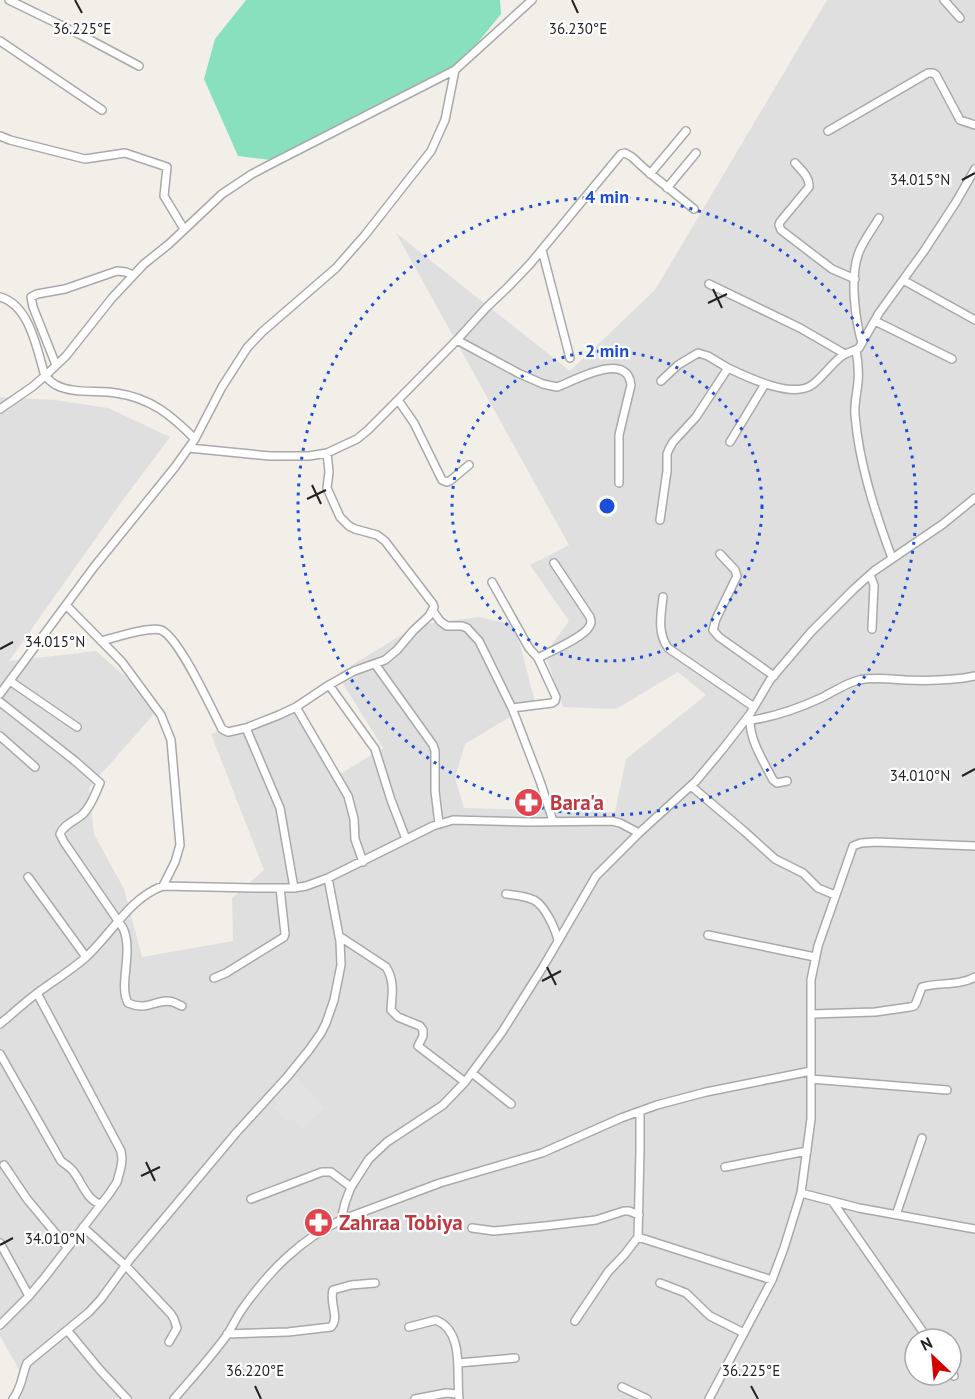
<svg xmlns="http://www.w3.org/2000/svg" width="975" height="1399" font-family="'PT Sans',sans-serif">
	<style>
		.residential { fill: #e0dfdf; fill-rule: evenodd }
		.pitch { fill: #88e0be }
		.parking { fill: #e2e2e2 }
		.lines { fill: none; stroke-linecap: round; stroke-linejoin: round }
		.street-casing { stroke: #a9a9a9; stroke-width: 10 }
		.street { stroke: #fff; stroke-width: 7 }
		.ticks { fill: none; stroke: #222; stroke-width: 2 }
		.ring { fill: none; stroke: #1d4ed8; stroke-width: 3; stroke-dasharray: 3 6 }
		.labels { text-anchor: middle; stroke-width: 4.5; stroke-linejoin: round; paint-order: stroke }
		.health-label { font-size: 21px; font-weight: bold; fill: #be3a42; stroke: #fff; text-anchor: start }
		.ticks-label { font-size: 15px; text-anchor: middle; fill: #222; stroke: #fff; stroke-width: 4.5; stroke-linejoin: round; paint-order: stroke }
		.centre { fill: #1d4ed8; stroke: #fff; stroke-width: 3 }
		.ring-label { font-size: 18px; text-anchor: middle; font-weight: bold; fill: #1d4ed8; stroke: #fff; stroke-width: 4.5; stroke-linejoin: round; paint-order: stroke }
	</style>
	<rect width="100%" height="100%" fill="#f2efe9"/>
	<path class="residential" d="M827,0H975V1399H17L26,1382L0,1336V397L55,400L108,408L170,437L120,504L9,661L96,651L160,707L89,788L94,834L124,889L142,957L233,941L232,898L264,870L211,734L297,707L340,774L383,748L337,674L418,625L479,617L515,625L535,702L465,744L455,778L464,808L615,812L626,759L706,695L678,672L616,709L563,707L545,654L569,621L530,565L569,545L396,233L570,371L655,290ZM915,1339H951V1375H915Z"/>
	<path class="pitch" d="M246,0H500L501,14L463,61L279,161L238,156L204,79L215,39Z"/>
	<path class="parking" d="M296,1077L325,1108L302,1129L291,1118L286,1122L274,1108L278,1104L273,1098Z"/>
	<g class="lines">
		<defs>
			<path id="street" d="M9,0L81,35L139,66
				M944,0L960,18
				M0,41L102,110
				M828,131L928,73H933L936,75L960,120L975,125
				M0,136L10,140L85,159L125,153L167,167L164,196L184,229
				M795,163C801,170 810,177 809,187L780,222L779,225L781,230L832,269L855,279
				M650,174L686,131
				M667,188L696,153
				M542,250L570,358
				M903,280L975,320
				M709,284L800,328L845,354
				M0,297C30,305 37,350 45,376L66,356L112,298L144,264L169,244L222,194L252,174L271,164L455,70
				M875,321L952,359
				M457,340L518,373L543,384L557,387C574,381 627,350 631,385L619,435V483
				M862,343C855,319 850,278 858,255C862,242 872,230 879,218
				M856,350C858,361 859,371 858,382C857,393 854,404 855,415C859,464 875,512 892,558
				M56,365L33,307L31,297L37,294L65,289L117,271L126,272L133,275
				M661,381L678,365L698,353L708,356L728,368
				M398,400L414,423L442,480L447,482L451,480L469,465
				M0,409L32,387L45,376C48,379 52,383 56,385C73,394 97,390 116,393C151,398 171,415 195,439L175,467L94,567L0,694
				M195,439L222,387L247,348L262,332L336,268L365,235L431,151L445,120L455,70L532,0
				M730,442L765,384
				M189,448L270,456H309L327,453L357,439L368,430L389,409L457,340L486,308L508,287L530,264L621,154L625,153L632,157L646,170L694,209
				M660,520L667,471V454L669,449L673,442L696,417L728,368C747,377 792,399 812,385C823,377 831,364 842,356C847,352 853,352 859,348L879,313L924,251L956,202L975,169
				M720,554L735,570L737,576L716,619L713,630L719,637L774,676
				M870,575L874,585L872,629
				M492,582L529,648L538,658L556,697L555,701L552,703L512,708
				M663,597C661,615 657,632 668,648L754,707
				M66,605L122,662L161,715L171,740L180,845L175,862L163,886
				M433,611L440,621L444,624L447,626H462L467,628L479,641L512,708L540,781L553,821
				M101,641C114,638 149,626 161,630C179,637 212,710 222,729L228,732L246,728L279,715L296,707L329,685L354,671L385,660L397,650L413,631L429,616L434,607L433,604L385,541L377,535L355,529L349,526L340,517L327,488L329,472L327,453
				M538,658C549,652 584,637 589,627C592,622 591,622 590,617L554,563
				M375,664L433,745L435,751V791L439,824
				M10,681L77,727
				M329,685L375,749L391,800L406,839
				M0,702L75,761L100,783C95,794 92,805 83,814C75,821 64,824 60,834L64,842L123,928C134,952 118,985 128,1003C149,1012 158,997 173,1002C176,1003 179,1005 182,1006
				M296,707L348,796L354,819L355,839L363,862
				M745,721C771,718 797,709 821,698C833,692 846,683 859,680C875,677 890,679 905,680C929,681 951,681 975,676
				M750,721C750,741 764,762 773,780L777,783L787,781
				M246,728L280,808L294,888
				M0,736L35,767
				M691,786L744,831L775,859L803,873L818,888L835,895
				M28,877L86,957
				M506,894C515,895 525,896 534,900C545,906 555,928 558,940
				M708,935L815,957
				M339,936L386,967C395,981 392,995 391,1010L398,1017L420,1026L423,1030V1036L418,1046L465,1082
				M214,978L226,973L284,937L285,934L280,888
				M812,1014L875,1012L910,1007L914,1006L916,1003L922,987C939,982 959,986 975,977
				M0,1024C12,1014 24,1003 36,994C52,982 70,971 85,958C111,935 129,898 163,886L255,888H294L306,886L328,878L433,826L453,820L530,822L612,821L620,823L639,833
				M0,1054L61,1161C65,1164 70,1167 73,1171C82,1182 86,1200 101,1204
				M472,1073L511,1104
				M811,1079L947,1090
				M4,1165L27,1199L67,1247
				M725,1167L807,1151
				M801,1193L859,1208L975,1229
				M251,1199L322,1172H331L351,1187
				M832,1201L928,1339
				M896,1215L922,1138
				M341,1220L440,1183L542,1153L621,1118L657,1105L706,1092L811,1071
				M83,1227L126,1266L171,1314L174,1319L177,1328L169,1342
				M472,1228L494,1231L545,1226L596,1220L624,1211H629L639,1215
				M638,1237L772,1280
				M0,1243L29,1296
				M660,1283L686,1293L710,1316L744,1333
				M575,1321L608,1272L625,1254L638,1237L640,1150V1112
				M0,1325L29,1296L45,1277L109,1194L117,1182L121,1167L122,1159L121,1151L37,993
				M409,1327L436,1320C465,1332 456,1374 459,1399
				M67,1330L100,1370L127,1399
				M227,1334L288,1332L331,1327C340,1318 329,1303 333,1290L351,1285L375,1283
				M458,1363L515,1358
				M951,1372L954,1376
				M622,1387L647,1399
				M13,1399C23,1385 21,1377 27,1363L89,1312L101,1299L131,1258L236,1133L287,1077L309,1050L321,1033L326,1023L334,1000L341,965L340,941L328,878
				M174,1399C192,1378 211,1357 227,1335C233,1326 237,1316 243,1308C270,1270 300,1240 341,1220L345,1203L351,1187L369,1159L387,1142L443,1105L465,1082L502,1032L543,967L596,876L639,833L696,781L722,750L750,714L770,680L811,632L854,589L874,571L943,524L975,498
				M415,1399L446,1393L458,1394
				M709,1399L772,1280L784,1248L801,1193L811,1119V980L818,946L852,849L853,846L861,843L876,842L975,846"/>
		</defs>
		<use href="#street" class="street-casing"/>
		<use href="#street" class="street"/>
	</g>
	<path class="ticks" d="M75,0L82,13M572,0L578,13M962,180L975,173M713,289L722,308M708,303L727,294M312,485L321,504M307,499L326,490M0,649L13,642M962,776L975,769M547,967L556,985M542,981L561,971M146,1162L155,1181M141,1176L160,1167M0,1245L13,1238M255,1386L261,1399M751,1386L758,1399"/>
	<g class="ring">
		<circle cx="607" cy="506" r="155"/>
		<circle cx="607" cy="506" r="309"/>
	</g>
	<defs>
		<symbol id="pharmacy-disc" viewBox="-11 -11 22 22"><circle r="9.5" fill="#e0444e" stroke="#fff"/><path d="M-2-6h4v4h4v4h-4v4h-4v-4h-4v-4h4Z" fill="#fff"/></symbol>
	</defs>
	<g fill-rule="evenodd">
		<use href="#pharmacy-disc" x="512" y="786" width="33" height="33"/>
		<use href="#pharmacy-disc" x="302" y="1206" width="33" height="33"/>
	</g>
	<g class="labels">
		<g class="health-label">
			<text x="550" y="810">Bara'a</text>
			<text x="339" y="1230">Zahraa Tobiya</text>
		</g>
	</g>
	<g class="ticks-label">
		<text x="82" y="34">36.225°E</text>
		<text x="578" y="34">36.230°E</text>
		<text x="920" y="185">34.015°N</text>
		<text x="55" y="647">34.015°N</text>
		<text x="920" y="781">34.010°N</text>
		<text x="55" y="1244">34.010°N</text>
		<text x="255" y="1376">36.220°E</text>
		<text x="751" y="1376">36.225°E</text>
	</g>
	<circle cx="607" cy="506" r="9" class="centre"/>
	<g class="ring-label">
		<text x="607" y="203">4 min</text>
		<text x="607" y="357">2 min</text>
	</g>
	<g transform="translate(933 1357) rotate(334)"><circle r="28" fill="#ffffff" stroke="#a7a7a7" stroke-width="1.5"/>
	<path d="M0-4.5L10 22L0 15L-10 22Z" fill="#d40000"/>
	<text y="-9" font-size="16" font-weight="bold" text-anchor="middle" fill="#222222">N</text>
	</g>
</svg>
